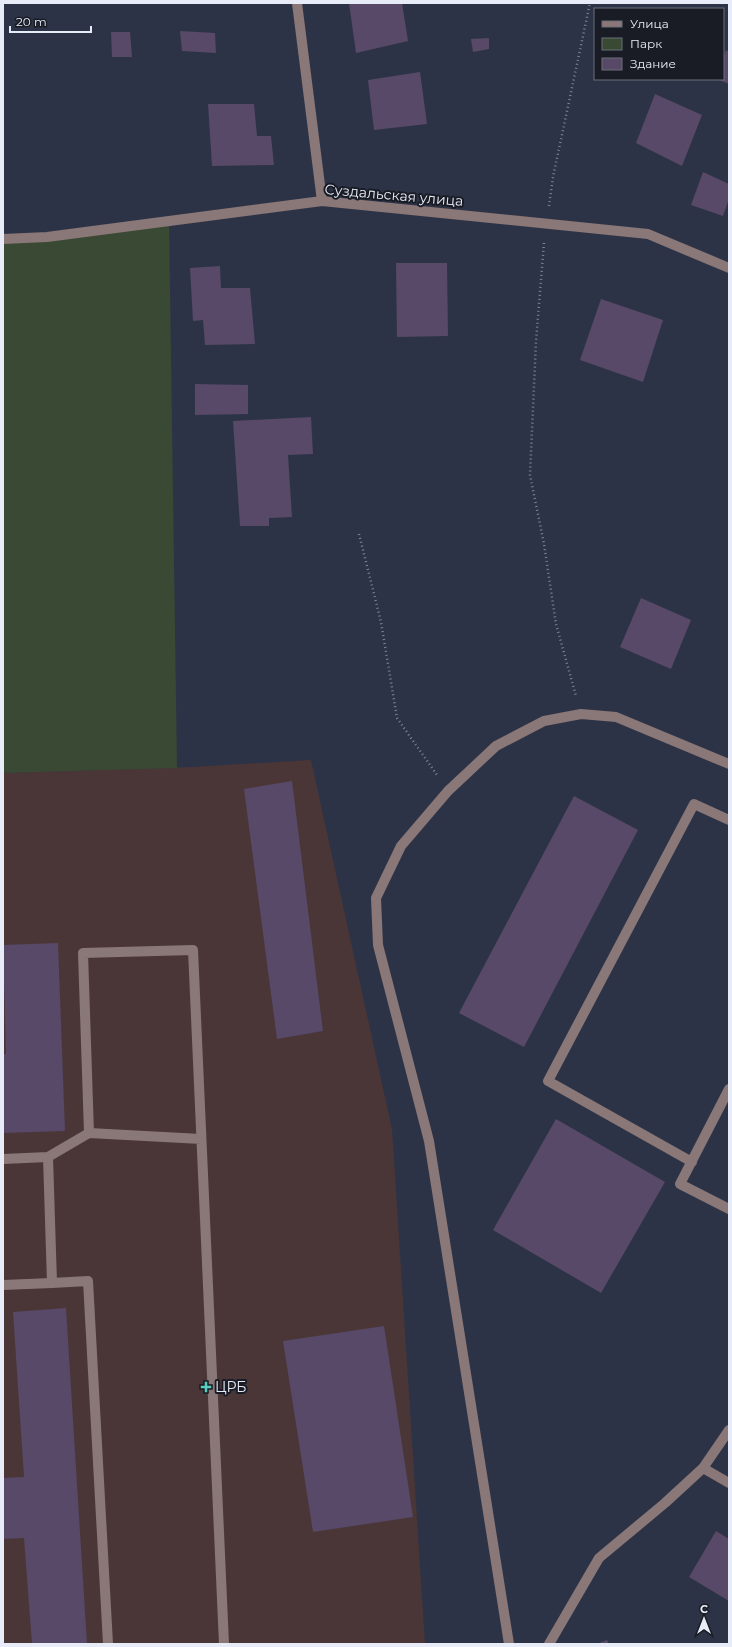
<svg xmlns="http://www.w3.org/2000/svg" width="732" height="1647" font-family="Montserrat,sans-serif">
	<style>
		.medical { fill: #4a3637 }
		.green { fill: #394934 }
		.building { fill: #574967 }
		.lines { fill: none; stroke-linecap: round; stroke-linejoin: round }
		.path { stroke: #7f8494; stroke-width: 2.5; stroke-dasharray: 1 3; stroke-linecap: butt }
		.minor { stroke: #8a7777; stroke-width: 10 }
		.poi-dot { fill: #59cebe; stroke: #191c24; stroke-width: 1.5 }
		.labels { text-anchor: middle; stroke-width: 4; stroke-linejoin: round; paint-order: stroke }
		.street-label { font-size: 14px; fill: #e7ecf8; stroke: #191c24 }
		.poi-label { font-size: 14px; fill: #e7ecf8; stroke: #191c24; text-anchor: start }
	</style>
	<rect width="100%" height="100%" fill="#2d3346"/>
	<path class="medical" d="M311,760L392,1129L425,1644H3V773L193,767Z"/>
	<path class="green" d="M169,221L177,768L3,773V239Z"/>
	<path class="building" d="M349,3H402L408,41L356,53Z
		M180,31L215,33L216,53L182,51Z
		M111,32H130L132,57H112Z
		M489,38V49L473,52L471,39Z
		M726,50L729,52V84L717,79H723V58Z
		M420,72L427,124L374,130L368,80Z
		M655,94L702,115L682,166L636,143Z
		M208,104H254L257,136H271L274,165L212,166Z
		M703,172L729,184V199L723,216L691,205Z
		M396,263H447L448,336L397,337Z
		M220,266L221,288H250L255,344L205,345L203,320L193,321L190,268Z
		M601,299L663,320L643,382L580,360Z
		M195,384L248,385V414L195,415Z
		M311,417L313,454L288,455L292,517L269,518V526H240L233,421Z
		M641,598L691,620L671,669L620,647Z
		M292,781L323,1031L277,1039L244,789Z
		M574,796L638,830L524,1047L459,1013Z
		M58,943L65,1131L3,1133V1054H6L3,945Z
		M556,1119L665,1182L601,1293L493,1230Z
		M66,1308L87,1644H32L24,1538L3,1539V1478L24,1477L13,1312Z
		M384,1326L413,1517L313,1532L283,1341Z
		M716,1531L729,1539V1601L689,1577Z
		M607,1640L609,1644H597Z"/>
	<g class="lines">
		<path class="path" d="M549,206L553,177L590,3
			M544,243L536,341L530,475L544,544L556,624L576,696
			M359,534L381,622L397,718L437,775"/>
		<path class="minor" d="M297,3L322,201
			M3,239L47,237L322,201L648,234L729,268
			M729,1089L680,1184L729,1209
			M89,1133L201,1139
			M3,1159L48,1157L89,1133L83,953L193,950L224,1644
			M692,1162L548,1081L694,804L729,820
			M52,1283L88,1281L108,1644
			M3,1285L52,1283L48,1157
			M703,1468L729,1483
			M509,1644L429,1141L378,945L376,898L401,846L448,791L496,746L544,721L581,714L616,717L729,764
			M549,1644L599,1558L665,1503L703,1468L729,1430"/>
	</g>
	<path class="poi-dot" d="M204 1381h4v4h4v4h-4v4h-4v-4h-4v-4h4z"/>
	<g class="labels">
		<g class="street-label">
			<text transform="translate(394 195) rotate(5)" y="5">Суздальская улица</text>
		</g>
		<g class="poi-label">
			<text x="215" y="1392">ЦРБ</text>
		</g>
	</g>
	<rect width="732" height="1647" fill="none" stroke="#e7ecf8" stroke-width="8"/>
	<rect x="594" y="8" width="130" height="72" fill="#191c24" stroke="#6b6f79"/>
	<rect x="602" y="21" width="20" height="6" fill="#8a7777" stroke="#6b6f79"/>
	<text x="630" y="28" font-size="12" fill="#e7ecf8">Улица</text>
	<rect x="602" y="38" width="20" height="12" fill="#394934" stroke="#6b6f79"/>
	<text x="630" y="48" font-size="12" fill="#e7ecf8">Парк</text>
	<rect x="602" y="58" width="20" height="12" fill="#574967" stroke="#6b6f79"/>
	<text x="630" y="68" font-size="12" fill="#e7ecf8">Здание</text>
	<g transform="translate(704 1619)" stroke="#191c24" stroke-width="3" paint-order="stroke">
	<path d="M0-3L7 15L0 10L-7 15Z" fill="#e7ecf8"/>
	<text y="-6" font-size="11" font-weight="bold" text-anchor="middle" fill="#e7ecf8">С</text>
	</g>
	<path d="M10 26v6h81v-6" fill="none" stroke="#e7ecf8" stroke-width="2"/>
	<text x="16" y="26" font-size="12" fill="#e7ecf8" stroke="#191c24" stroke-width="3" paint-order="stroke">20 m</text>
</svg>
